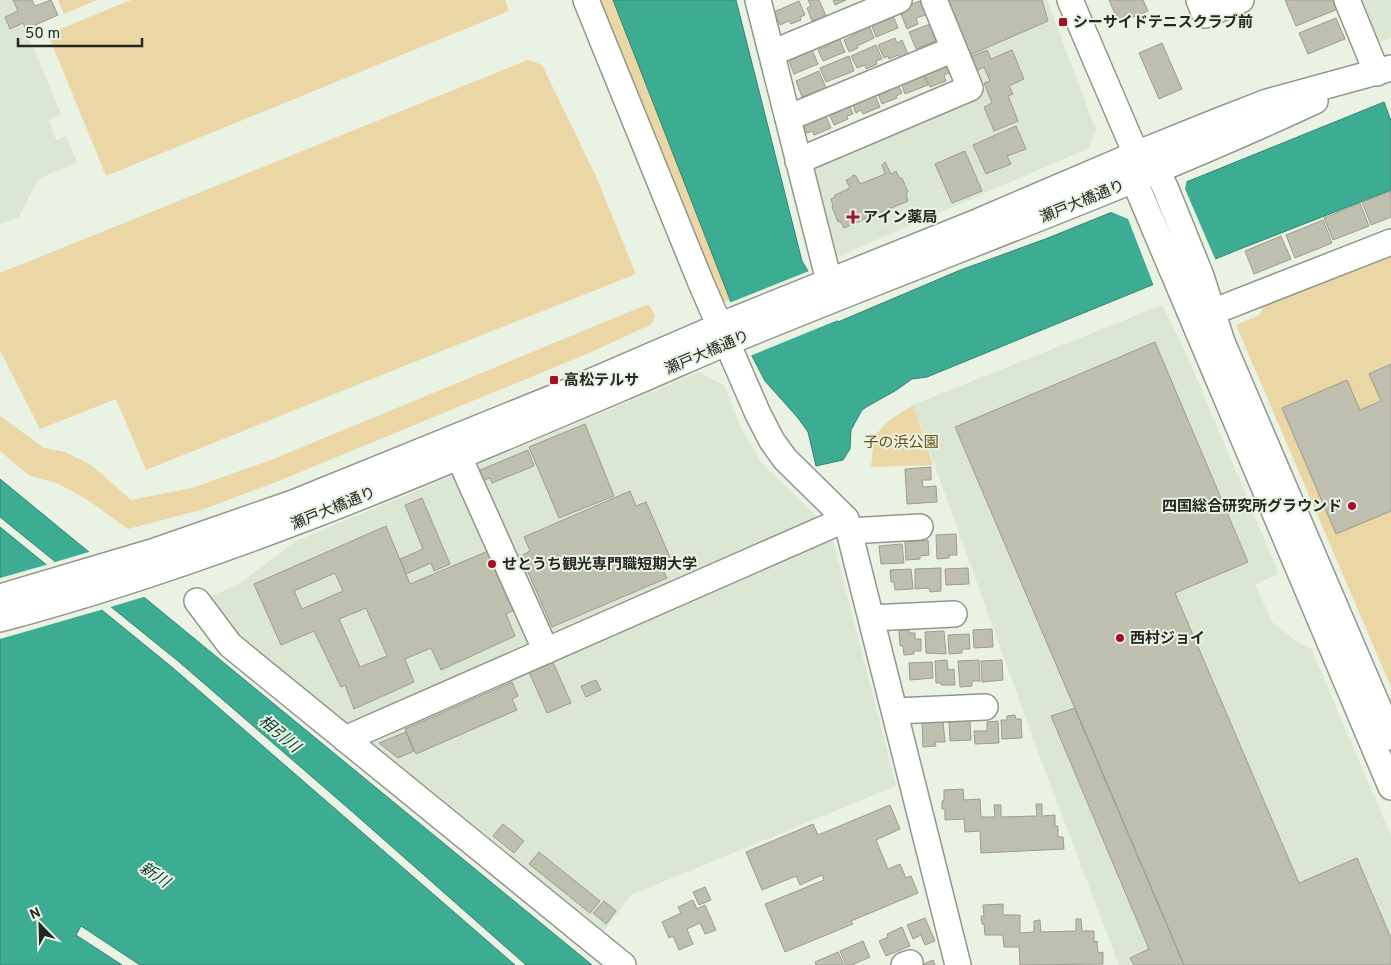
<svg xmlns="http://www.w3.org/2000/svg" width="1391" height="965" font-family="Overpass,'Noto Sans JP',sans-serif">
	<style>
		.built { fill: #dbe7d2 }
		.green { fill: #ebd6a6 }
		.water { fill: #3cac92; stroke: #358470 }
		.pier { fill: #eaf2e4 }
		.building { fill: #bebfaf; stroke: #9c9d8e; fill-rule: evenodd }
		.lines { fill: none; stroke-linecap: round; stroke-linejoin: round }
		.minor-casing { stroke: #91988b; stroke-width: 28 }
		.minor { stroke: #fff; stroke-width: 25 }
		.poi-dot { fill: #a70f27; stroke: #eaf2e4; stroke-width: 2 }
		.labels { text-anchor: middle; stroke-width: 4; stroke-linejoin: round; paint-order: stroke }
		.poi-label { font-size: 15px; font-weight: bold; fill: #242722; stroke: #eaf2e4; text-anchor: start }
		.street-label { font-size: 15px; fill: #242722; stroke: #eaf2e4 }
		.park-label { font-size: 15px; fill: #654e0e; stroke: #eaf2e4 }
		.water-label { font-size: 16px; font-style: italic; fill: #073a2f; stroke: #eaf2e4 }
	</style>
	<rect width="100%" height="100%" fill="#eaf2e4"/>
	<path class="built" d="M0,0H13L18,11L5,17L10,28L23,23L61,114L49,120L56,140L66,136L77,162L38,179L19,217L0,224Z
		M940,0H1047L1096,130L1089,148L832,259L811,163L977,92Z
		M1356,0H1391V38L1380,42L1373,39Z
		M1162,305L1187,355L1279,574L1255,584L1272,622L1299,643L1311,648L1391,836V965H1119L1038,752L913,405Z
		M699,372L725,386L740,426L762,463L819,519L351,725L237,635L208,597L238,585L294,542Z
		M832,536L896,786L631,895L604,931L372,742L374,736Z"/>
	<path class="green" d="M58,0H97L64,14Z
		M131,0H505L509,11L106,176L48,34Z
		M600,0H613L731,300L721,303Z
		M528,60L542,65L594,172L636,274L414,362L146,470L116,399L40,429L0,350V273Z
		M1391,251V687L1236,325L1259,315L1265,303Z
		M649,305L655,315L652,324L589,353L281,480L204,509L128,529L88,500L57,483L30,476L0,451V416L44,448L65,452L91,465L131,500L192,488L271,460L641,307Z
		M913,405L933,465L871,467L874,437L887,422Z"/>
	<path class="water" d="M613,0H736L802,261L838,322L958,271L1048,238L1384,102L1391,121V190L1240,249L927,377L912,379L895,391L868,406L862,410L851,430L850,449L843,460L816,466L808,432L798,418L765,381L752,356Z
		M0,479L592,965H526L348,808L178,661L0,517Z
		M0,527L173,668L515,965H140L81,926L76,935L122,965H0Z"/>
	<path class="pier" d="M1187,179L1185,189L1216,261L1154,286L1128,219L1109,211Z
		M809,271L838,320L750,356L729,303Z
		M92,551L119,573L79,584L52,563Z
		M49,564L76,586L0,607V578Z
		M121,575L147,596L107,608L82,587Z
		M79,588L104,609L0,639V610Z"/>
	<path class="building" d="M13,0H32L35,6L51,0L58,15L26,29L23,23L10,29L5,17L18,11Z
		M808,0H819L826,16L812,21L807,8L811,6Z
		M833,0H846L835,5Z
		M947,0H1042L1048,21L970,55Z
		M1109,0H1143L1148,11L1119,23Z
		M1285,0H1340L1343,7L1296,26Z
		M799,1L805,15L800,17L801,20L791,24L789,21L780,25L774,12Z
		M920,1L926,15L916,18L918,24L907,29L899,9Z
		M893,16L898,28L876,37L870,21Z
		M1336,18L1345,39L1308,54L1299,33Z
		M868,23L874,38L857,46L858,48L849,52L844,40L853,36L851,30Z
		M930,24L936,41L916,49L909,32Z
		M838,35L845,52L823,61L818,50L830,45L827,40Z
		M895,38L897,43L902,40L908,54L899,58L898,55L889,59L888,56L884,58L878,45Z
		M1162,43L1182,89L1159,99L1139,53Z
		M876,45L882,59L876,61L877,64L866,69L865,65L857,68L851,56Z
		M811,47L818,64L794,74L787,56Z
		M987,50L991,59L1012,50L1024,79L1009,86L1013,94L1008,96L1018,121L994,131L984,107L992,103L984,83L990,81L984,67L976,71L970,57Z
		M849,56L854,71L826,82L820,68Z
		M947,64L951,72L944,75L946,81L930,87L924,73Z
		M921,69L928,85L905,94L899,78Z
		M819,71L826,88L802,97L796,81Z
		M896,80L902,93L896,96L897,98L882,104L877,91Z
		M874,93L880,107L863,114L861,110L856,113L850,99Z
		M847,100L853,114L847,116L848,119L834,125L828,112Z
		M825,114L831,128L814,135L813,131L807,133L801,120Z
		M1016,126L1026,149L1007,156L1011,164L986,174L973,145Z
		M965,151L982,191L952,203L935,164Z
		M885,162L891,174L896,171L900,179L902,178L908,192L906,193L908,201L844,228L840,221L838,222L832,207L833,206L831,199L835,197V195L850,188L846,180L851,178L853,175L856,176L860,184L885,174L882,165Z
		M1391,191V217L1371,225L1362,202Z
		M1360,203L1369,226L1333,240L1324,218Z
		M1323,220L1332,243L1295,258L1286,235Z
		M1281,236L1291,259L1254,274L1245,251Z
		M1155,342L1248,562L1175,593L1299,883L1357,858L1391,938V965H1184L955,427Z
		M1391,364V511L1336,534L1282,408L1347,380L1360,410L1381,401L1369,374Z
		M585,424L614,496L559,518L529,447Z
		M528,450L534,466L492,483L490,478L482,481L478,471Z
		M931,467V480H922L923,487L936,486L937,502L907,504L905,469Z
		M630,491L636,506L646,502L673,564L662,568L667,578L552,627L521,556L530,551L524,537Z
		M422,498L450,564L434,571L431,563L406,574L400,559L423,549L405,505Z
		M386,526L410,584L488,551L514,610L506,614L515,636L441,670L431,648L405,659L414,682L354,709L345,685L341,687L314,631L281,645L254,584ZM335,573L343,591L302,609L294,591ZM366,608L387,656L360,667L339,619Z
		M956,534L957,555H949V558L937,559L936,535Z
		M928,540L929,555L920,556V559L906,560L905,542Z
		M902,544L904,563L881,564L879,546Z
		M941,568V591L930,592L929,588L915,589V569Z
		M968,568L969,584L946,585L945,569Z
		M911,569L913,589L895,590L894,582H891L890,570Z
		M992,629L993,647L974,648L973,630Z
		M899,630H909V633H915V639H921V651H914V654L904,655L903,646H900Z
		M944,631L946,654L926,653L925,632Z
		M969,634L970,649H962V653L949,654L948,635Z
		M552,660L571,703L547,713L528,670Z
		M947,660L948,670L954,669L955,685H941V683H936L935,661Z
		M979,660L980,681H972V686L960,687L958,661Z
		M1002,660L1003,680L982,682L981,661Z
		M932,662L933,678L910,680L909,663Z
		M596,680L601,690L586,697L581,686Z
		M512,682L518,696L512,699L517,710L416,754L405,729Z
		M1075,708L1184,965H1134L1130,958L1149,949L1051,716Z
		M1015,715L1016,719H1021L1022,738L1002,739L1001,720H1007V716Z
		M970,720L971,740L950,741L949,721Z
		M943,721L945,742H935L936,746L923,747L922,722Z
		M998,721L999,743L975,744L974,731H987V722Z
		M406,732L414,751L398,758L379,743Z
		M963,789L964,800L980,799L981,817H995L994,805H1001V817L1037,816L1036,804H1042V816L1055,815V826H1058V837H1063L1064,849L981,853L980,831L965,832L964,819L945,820V809H942V801H944V790Z
		M890,805L900,829L876,840L888,869L900,864L906,878L911,876L918,893L851,921L853,924L785,952L765,904L824,880L822,875L800,885L796,876L762,890L746,852L813,824L818,835Z
		M503,824L524,841L514,853L493,836Z
		M539,852L600,901L590,913L529,864Z
		M705,887L711,900L699,905L693,892Z
		M693,900L697,909L705,905L716,930L705,934L700,923L687,929L693,944L679,950L673,936L669,938L662,922L681,913L678,907Z
		M604,901L616,911L606,924L593,913Z
		M1003,904V915H1020V933L1034,932V921L1040,920L1041,932L1076,931V919H1081L1082,931H1094V942L1097,941L1098,953L1103,952V964L1020,965L1019,947H1004L1003,935H985L984,924H982L981,916H984L983,905Z
		M925,918L935,941L925,945L921,935L913,939L907,925Z
		M902,927L910,946L886,956L879,941L888,937L887,934Z
		M863,941L870,957L852,965H846L840,951Z
		M838,952L844,965H816L815,962Z
		M933,960L935,965H921Z"/>
	<g class="lines">
		<defs>
			<path id="minor" d="M586,0L701,283L758,414L772,441L785,459L846,519L958,965
				M758,0L833,297
				M1070,0L1136,154L1134,180L1391,787
				M1199,0L1205,15L1241,0
				M1347,0L1377,73
				M772,53L899,0
				M788,118L954,49
				M1144,160L1157,171L1165,187L1201,276L1222,342L1391,737
				M798,161L970,88L934,0
				M1197,318L1391,242
				M459,457L546,651
				M849,531L920,527
				M0,597L152,552L293,503L562,394L736,319L977,222L1136,154L1218,121L1267,102L1391,68
				M197,601L230,645L623,965
				M871,618L954,614
				M0,619C222,560 434,468 645,378C678,364 710,349 743,336C934,257 1128,188 1315,101
				M895,711L985,707
				M345,739L846,519
				M904,965L910,963"/>
		</defs>
		<use href="#minor" class="minor-casing"/>
		<use href="#minor" class="minor"/>
	</g>
	<g class="poi-dot">
		<rect x="1058" y="17" width="10" height="10" rx="2.5"/>
		<path d="M850.5 209.5h5v5h5v5h-5v5h-5v-5h-5v-5h5z"/>
		<rect x="549" y="375" width="10" height="10" rx="2.5"/>
		<circle cx="1352" cy="506" r="5"/>
		<circle cx="492" cy="564" r="5"/>
		<circle cx="1120" cy="638" r="5"/>
	</g>
	<g class="labels">
		<g class="poi-label">
			<text x="1073" y="27">シーサイドテニスクラブ前</text>
			<text x="863" y="222">アイン薬局</text>
			<text x="564" y="385">高松テルサ</text>
			<text x="1342" y="511" text-anchor="end">四国総合研究所グラウンド</text>
			<text x="502" y="569">せとうち観光専門職短期大学</text>
			<text x="1130" y="643">西村ジョイ</text>
		</g>
		<g class="street-label">
			<text transform="translate(1082 201) rotate(-22)" y="5">瀬戸大橋通り</text>
			<text transform="translate(707 352) rotate(-23)" y="5">瀬戸大橋通り</text>
			<text transform="translate(333 508) rotate(-22)" y="5">瀬戸大橋通り</text>
		</g>
		<g class="park-label">
			<text x="901" y="447">子の浜公園</text>
		</g>
		<g class="water-label">
			<text transform="translate(280 733) rotate(40)" y="6">相引川</text>
			<text transform="translate(155 874) rotate(34)" y="6">新川</text>
		</g>
	</g>
	<g transform="translate(40 925) rotate(337)" stroke="#eaf2e4" stroke-width="4" paint-order="stroke">
	<path d="M0-4L9 19L0 12L-9 19Z" fill="#242722"/>
	<text y="-8" font-size="14" font-weight="bold" text-anchor="middle" fill="#242722">N</text>
	</g>
	<path d="M18 38v8h124v-8" fill="none" stroke="#242722" stroke-width="2.5"/>
	<text x="25" y="38" font-size="15" fill="#242722" stroke="#eaf2e4" stroke-width="4" paint-order="stroke">50 m</text>
</svg>
